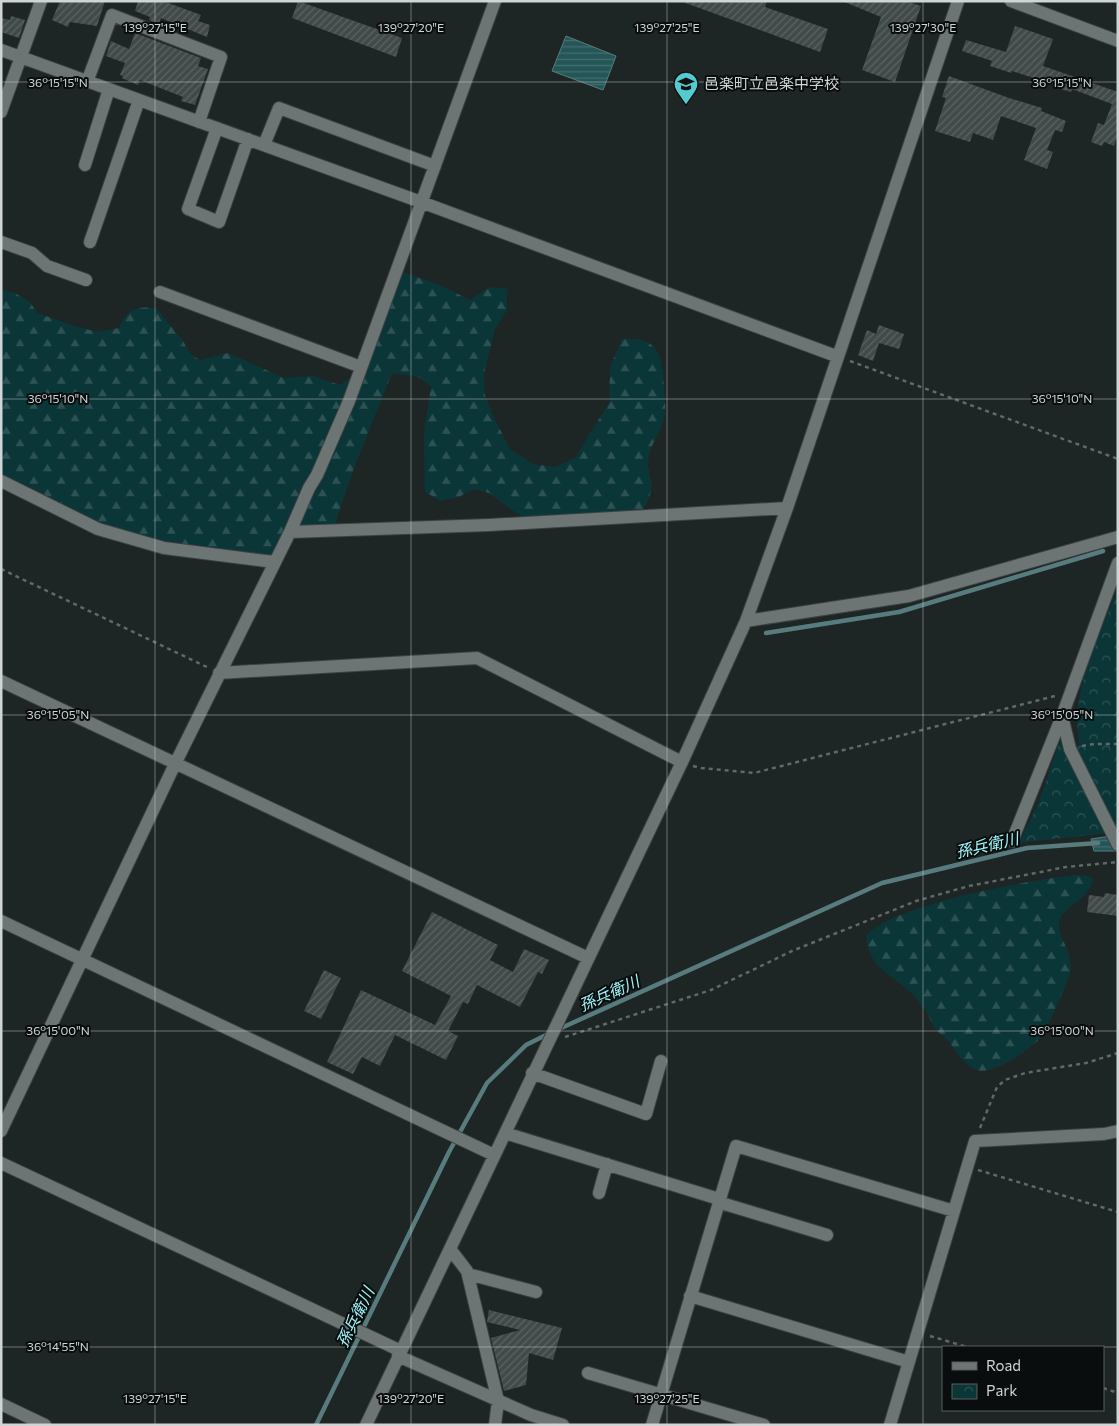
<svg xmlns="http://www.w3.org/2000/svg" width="1119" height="1426" font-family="Commissioner,'Noto Sans JP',sans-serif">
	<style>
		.forest { fill: url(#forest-firs) }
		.park { fill: url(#park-crowns) }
		.water { fill: url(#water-rules); stroke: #587c7d }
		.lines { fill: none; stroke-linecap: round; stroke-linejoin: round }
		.stream { stroke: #587c7d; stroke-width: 4.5 }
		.building { fill: url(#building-hatch) }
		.minor-casing { stroke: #3c4141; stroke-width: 14 }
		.path { stroke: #626767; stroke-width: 2.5; stroke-dasharray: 4 4; stroke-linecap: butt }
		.minor { stroke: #6c7474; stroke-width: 12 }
		.ticks { fill: none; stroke: #d0d4d4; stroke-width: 1; stroke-opacity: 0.45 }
		.labels { text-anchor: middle; stroke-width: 4; stroke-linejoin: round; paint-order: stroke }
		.poi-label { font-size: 15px; fill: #d0d4d4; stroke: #0a0d0d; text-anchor: start }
		.water-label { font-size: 16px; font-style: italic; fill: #9ff6f8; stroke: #0a0d0d }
		.ticks-label { font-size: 12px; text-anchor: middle; fill: #d0d4d4; stroke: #0a0d0d; stroke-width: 4; stroke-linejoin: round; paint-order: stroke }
	</style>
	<defs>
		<pattern id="forest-firs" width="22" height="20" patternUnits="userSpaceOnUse" patternTransform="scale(1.25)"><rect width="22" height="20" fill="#0b3638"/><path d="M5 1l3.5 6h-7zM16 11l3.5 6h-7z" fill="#2e5254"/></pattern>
		<pattern id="park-crowns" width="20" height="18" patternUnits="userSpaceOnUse" patternTransform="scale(1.25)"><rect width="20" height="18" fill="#0b3638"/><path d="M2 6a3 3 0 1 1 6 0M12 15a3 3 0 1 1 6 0" fill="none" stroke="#2e5254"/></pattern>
		<pattern id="water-rules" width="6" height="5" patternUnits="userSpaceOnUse" patternTransform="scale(1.25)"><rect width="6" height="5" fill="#245658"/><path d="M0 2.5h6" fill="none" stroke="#436d6f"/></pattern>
		<pattern id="building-hatch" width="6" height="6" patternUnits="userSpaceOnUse" patternTransform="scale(1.25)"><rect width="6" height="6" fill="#414949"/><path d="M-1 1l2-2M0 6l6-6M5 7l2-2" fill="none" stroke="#5b6262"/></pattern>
	</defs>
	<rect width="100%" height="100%" fill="#1e2525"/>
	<path class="forest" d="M399,271L440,285L470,300L490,287L507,289V310L495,329L484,373V392L492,414L510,449L533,464L555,467L575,458L609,403L610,367L622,339C659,337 662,354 664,386C664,395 666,405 665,413C663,429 652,441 649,456C646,469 649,469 651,481C654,493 644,507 639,517L530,523L489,493L474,489L459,497L441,501L425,492L424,434L431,386L418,377L392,373L354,468L334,527L286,528L274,555L261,556L165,541L101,523L1,475V290L15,293L30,302L37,313L72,325L97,332L119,328C127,309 136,306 156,308C164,317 171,327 179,336C188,346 186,353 200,360L228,353L284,378L313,376L340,385L367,365Z
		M1075,875L1089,876L1093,879C1088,902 1061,907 1059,922C1057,939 1075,952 1070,973C1067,984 1047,1030 1040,1038C1029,1050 993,1075 977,1070C963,1064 957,1052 948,1041C944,1036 938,1033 935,1028C931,1023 929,1016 926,1011C920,1003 914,994 906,988C884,969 871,969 866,936C893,904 1031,880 1075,875Z"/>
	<path class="park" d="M1118,588V832L1016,843C1038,815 1047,776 1059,743L1080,746C1068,693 1100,637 1118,588Z"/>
	<path class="water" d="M566,36L616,56L603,90L552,71Z
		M1118,835V851H1094L1091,839Z"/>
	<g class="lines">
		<path class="stream" d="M766,633L899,612L1103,551
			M559,1029L882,883L1027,848L1098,843
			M316,1425L449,1152L487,1083L526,1045L550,1033"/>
	</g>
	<path class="building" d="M60,1H105L97,26L70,22L68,27L52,20Z
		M138,1H163L201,15L198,21L210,25L207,37L161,18L159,24L149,20L150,17L135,11Z
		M298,1L402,38L396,57L292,18Z
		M680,1H767L765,7L828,29L820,52Z
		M842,1H906L921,6L895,82L862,70L881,17Z
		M11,16L25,20L19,38L1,32V18L10,20Z
		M1015,26L1053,39L1043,66L1118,92V134L1114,146L1104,142L1102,146L1091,142L1098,123L1104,125L1112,104L1072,89L1071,92L1054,87L1055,85L1012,71L1011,73L990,66L992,61L962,51L966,40L1006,52Z
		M135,33L201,58L198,66L208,69L195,105L181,101L183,97L140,80L138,85L122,78L123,76L120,75L125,63L106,56L111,41L129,49Z
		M949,76L1009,98L1042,108L1041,111L1066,121L1062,132L1055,130L1047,150L1053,152L1047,169L1024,160L1036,128L1001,116L993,140L973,133L970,142L935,131L946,98L942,97Z
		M879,325L904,334L899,349L879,343L873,361L858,355L867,330L876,334Z
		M1105,893L1118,895V916L1087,912L1089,895L1104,897Z
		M432,912L498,945L490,960L513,972L524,949L549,960L542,974L538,972L520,1007L477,985L468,1004L463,1002L448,1031L458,1036L446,1060L395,1035L380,1066L362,1057L353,1074L327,1062L361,990L435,1025L451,996L402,971Z
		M324,970L341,978L321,1019L304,1011Z
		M489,1310L562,1328L553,1360L529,1353L526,1385L504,1391L491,1338L520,1330L487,1322Z"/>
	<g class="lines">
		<defs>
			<path id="minor" d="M1011,1L1118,41
				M1,50L421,202L836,356
				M87,82L112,15L221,57L199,122
				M1,112L41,1
				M217,128L188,209L219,222L248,139
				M264,145L279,108L435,166
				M85,165L109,89
				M1,242L32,253L47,266L86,280
				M90,242L139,100
				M160,292L361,367
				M1,481L98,529L164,548L274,562
				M290,532L489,525L787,508
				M1118,563L1062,716L1070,749L1118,845
				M746,621L909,596L1118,537
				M219,673L477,658L682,762
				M1,681L588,958
				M1012,841L1062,716
				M1,921L494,1155
				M532,1073L646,1114L661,1061
				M1,1131L175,764L290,532L309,488L317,475L349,401L495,1
				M505,1133L719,1199
				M1,1163L401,1351
				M599,1193L607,1164
				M718,1202L827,1235
				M450,1249L467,1271L498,1401L495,1425
				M468,1274L536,1292
				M690,1296L909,1362
				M398,1356L531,1415L563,1425
				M588,1373L764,1425
				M1,1404L45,1425
				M366,1425L682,762L746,621L787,508L958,1
				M652,1425L736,1146L954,1211
				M890,1425L975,1141L1104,1134L1118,1131"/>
		</defs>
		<use href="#minor" class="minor-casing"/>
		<path class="path" d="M850,361L1118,459
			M1,569L209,668
			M1082,746L1094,744H1118
			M693,766L701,768L754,773L1055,696
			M565,1037L711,990L792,951L916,901L969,886L1066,867L1118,862
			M980,1128L997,1087L1005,1080L1025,1073L1086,1063L1118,1053
			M978,1170L1118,1212
			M930,1336L967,1347
			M1103,1388L1118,1393"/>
		<use href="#minor" class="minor"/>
	</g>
	<path class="ticks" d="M155,1V1425M411,1V1425M667,1V1425M923,1V1425M1,82H1118M1,399H1118M1,715H1118M1,1031H1118M1,1347H1118"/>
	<defs>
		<symbol id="school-pin" viewBox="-11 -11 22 30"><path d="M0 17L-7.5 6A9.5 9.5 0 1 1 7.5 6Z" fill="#52ccd0" stroke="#0a0d0d"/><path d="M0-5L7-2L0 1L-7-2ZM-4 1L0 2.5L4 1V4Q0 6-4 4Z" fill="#111"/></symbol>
	</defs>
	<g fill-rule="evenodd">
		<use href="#school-pin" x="672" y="70" width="28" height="38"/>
	</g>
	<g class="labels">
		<g class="poi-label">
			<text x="704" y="89">邑楽町立邑楽中学校</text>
		</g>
		<g class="water-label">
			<text transform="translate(987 845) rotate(-13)" y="6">孫兵衛川</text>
			<text transform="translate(609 993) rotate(-24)" y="6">孫兵衛川</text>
			<text transform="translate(355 1317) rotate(-64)" y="6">孫兵衛川</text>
		</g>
	</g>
	<g class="ticks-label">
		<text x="155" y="32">139°27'15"E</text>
		<text x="411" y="32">139°27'20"E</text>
		<text x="667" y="32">139°27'25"E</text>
		<text x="923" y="32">139°27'30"E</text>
		<text x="58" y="87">36°15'15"N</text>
		<text x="1062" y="87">36°15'15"N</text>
		<text x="58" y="403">36°15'10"N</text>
		<text x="1062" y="403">36°15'10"N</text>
		<text x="58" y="719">36°15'05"N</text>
		<text x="1062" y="719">36°15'05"N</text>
		<text x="58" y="1035">36°15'00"N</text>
		<text x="1062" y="1035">36°15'00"N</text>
		<text x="58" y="1351">36°14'55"N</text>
		<text x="155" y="1403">139°27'15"E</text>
		<text x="411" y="1403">139°27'20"E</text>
		<text x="667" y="1403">139°27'25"E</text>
	</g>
	<rect width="1119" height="1426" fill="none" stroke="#d0d4d4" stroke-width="5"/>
	<rect x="942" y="1346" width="162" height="65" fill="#0a0d0d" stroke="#595d5d"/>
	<rect x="952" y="1362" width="25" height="8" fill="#6c7474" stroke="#595d5d"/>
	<text x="986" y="1371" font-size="15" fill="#d0d4d4">Road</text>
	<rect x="952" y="1384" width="25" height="15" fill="url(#park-crowns)" stroke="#595d5d"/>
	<text x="986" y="1396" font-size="15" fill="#d0d4d4">Park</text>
</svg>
